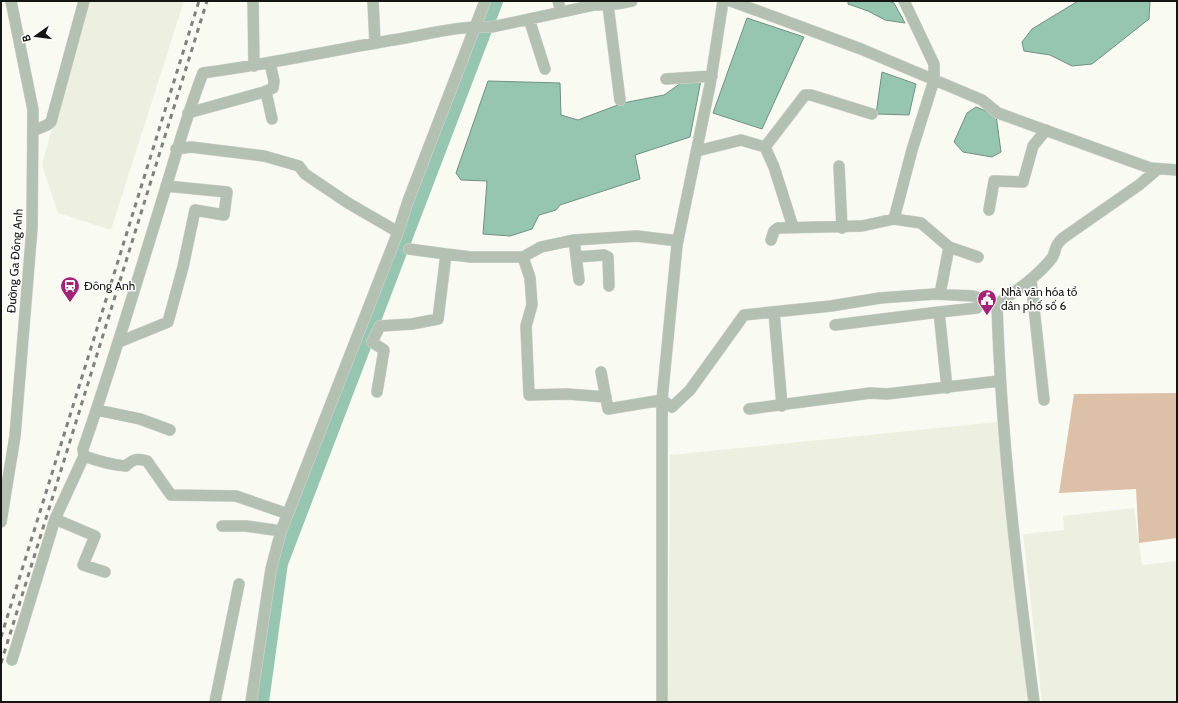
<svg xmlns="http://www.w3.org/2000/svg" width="1178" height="703" font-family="Cabin,sans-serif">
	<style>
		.built { fill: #edf0e0 }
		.green { fill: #ddc0a8 }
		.water { fill: #97c6b0; stroke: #709181 }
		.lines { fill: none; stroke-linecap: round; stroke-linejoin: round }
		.river { stroke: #97c6b0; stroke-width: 18 }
		.minor-casing { stroke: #d5d6cf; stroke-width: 12 }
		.minor { stroke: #b4c0b1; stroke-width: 11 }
		.rail { stroke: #80817c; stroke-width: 3; stroke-dasharray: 5 5; stroke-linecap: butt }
		.labels { text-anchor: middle; stroke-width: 3; stroke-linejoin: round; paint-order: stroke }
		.street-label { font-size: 12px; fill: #151513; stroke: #fff }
		.poi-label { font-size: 12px; fill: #151513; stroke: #fff; text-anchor: start }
	</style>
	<rect width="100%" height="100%" fill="#f9fbf3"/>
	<path class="built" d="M85,1H184L111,230L58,213L42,165Z
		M997,422L1028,702H668L670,455Z
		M1134,508L1142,565L1177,561V702H1042L1023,534L1064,530L1063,516Z"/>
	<path class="green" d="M1177,393V538L1139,543L1136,489L1059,493L1074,394Z"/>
	<path class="water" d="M848,1H889L894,3L905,23L885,20L868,11L848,4Z
		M1078,1H1150L1149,19L1092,64L1072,66L1050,55L1024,51L1022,42L1032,29Z
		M747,18L804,37L762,129L713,113Z
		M882,72L916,84L909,115L876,114Z
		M701,80L690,137L635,155L640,179L560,205L556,210L539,215L532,229L510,236L483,234L487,181L461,180L456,173L488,81L560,83L561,115L578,120L623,103L664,95L684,81Z
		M976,107L996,115L1001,152L992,157L963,152L954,142L967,113Z"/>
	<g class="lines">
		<path class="river" d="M260,702L279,563L494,1"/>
		<defs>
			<path id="minor" d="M253,1L254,66
				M373,1L375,43
				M558,1L561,12
				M731,1L861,49L982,100L998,113L1150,168L1177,170
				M608,5L620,100
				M529,19L545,69
				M666,79L712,76
				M264,92L273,88L274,81L270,63
				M188,113L264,92H266L272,119
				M33,131L47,125L51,122L84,1
				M765,147L805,95H811L872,114
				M176,149L191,147L264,156L299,166L305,174L348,203L398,232
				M697,151L741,140L765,147L774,167L793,227
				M839,166L842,228
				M989,210L994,181L1023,182L1033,146L1046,130
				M894,219L912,150L934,80V64L904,1
				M574,240L579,280
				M771,240L774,231L778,228L862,226L894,219L921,223L949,247L940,294
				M949,247L978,257
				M446,254L471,257H523L541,247L574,240L637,236L678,241
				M523,257L530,278L532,305L526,326L529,395L567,394L606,397
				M577,257L604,255L608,257L609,286
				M1031,280L1044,400
				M997,304C1001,438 1017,570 1034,702
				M997,304C1016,291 1037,277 1052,258C1057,251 1052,248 1063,238L1139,185L1158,169
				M774,312L782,406
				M939,312L977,308
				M835,325L939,312L947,388
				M119,342L168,322L183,267L195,210L224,215L227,192L166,186
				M601,372L608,409L662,400L672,407L690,390L744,315L831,306L880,298L935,294L973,296L997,304
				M377,392L384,350L372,342L380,326L412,324L438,319L446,254L409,249
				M749,409L871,393L887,394L999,381
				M97,410L140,419L170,430
				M84,456C98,461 111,465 126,466C133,459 137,458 147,461L171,495L236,496L288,514
				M55,519L95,536L83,565L105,572
				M1,522L15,436L32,228L33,110L11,1
				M222,526H246L281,531L271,569L251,702
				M281,531L398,232L408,201L485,1
				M12,660L55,519L84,456L83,449C112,366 137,281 163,197C176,155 187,114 203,73C271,64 337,49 405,38C434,33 463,25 492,27L594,5L616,4L632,1
				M215,702L239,584
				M662,702V400L677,245L710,85L723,1"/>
		</defs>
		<use href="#minor" class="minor-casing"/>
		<use href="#minor" class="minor"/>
		<path class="rail" d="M1,637L199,1
			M1,663L207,1"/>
	</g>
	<defs>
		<symbol id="station-pin" viewBox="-11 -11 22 30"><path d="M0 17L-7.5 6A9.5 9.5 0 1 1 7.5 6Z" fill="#a22477" stroke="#fff"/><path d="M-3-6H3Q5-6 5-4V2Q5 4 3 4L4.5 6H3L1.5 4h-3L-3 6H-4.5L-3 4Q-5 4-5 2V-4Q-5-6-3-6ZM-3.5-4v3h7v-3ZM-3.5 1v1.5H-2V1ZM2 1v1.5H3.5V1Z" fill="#fff"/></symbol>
		<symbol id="civic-pin" viewBox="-11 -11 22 30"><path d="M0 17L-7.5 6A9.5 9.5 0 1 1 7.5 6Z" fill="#a22477" stroke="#fff"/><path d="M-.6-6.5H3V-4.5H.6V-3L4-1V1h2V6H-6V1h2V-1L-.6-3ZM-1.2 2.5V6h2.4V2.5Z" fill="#fff"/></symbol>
	</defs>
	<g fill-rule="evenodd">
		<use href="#station-pin" x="59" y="275" width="22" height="30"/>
		<use href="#civic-pin" x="976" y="288" width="22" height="30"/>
	</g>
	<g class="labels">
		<g class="street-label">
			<text transform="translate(15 261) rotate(-86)" y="4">Đường Ga Đông Anh</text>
		</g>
		<g class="poi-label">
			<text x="84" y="290">Đông Anh</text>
			<text x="1001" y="296">Nhà văn hóa tổ<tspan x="1001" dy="14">dân phố số 6</tspan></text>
		</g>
	</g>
	<rect width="1178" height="703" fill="none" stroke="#151513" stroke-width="4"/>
	<g transform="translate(36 36) rotate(256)" stroke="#ffffff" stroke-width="3" paint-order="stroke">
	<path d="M0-3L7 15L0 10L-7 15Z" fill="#151513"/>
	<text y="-6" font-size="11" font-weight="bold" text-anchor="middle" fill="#151513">B</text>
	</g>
</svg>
